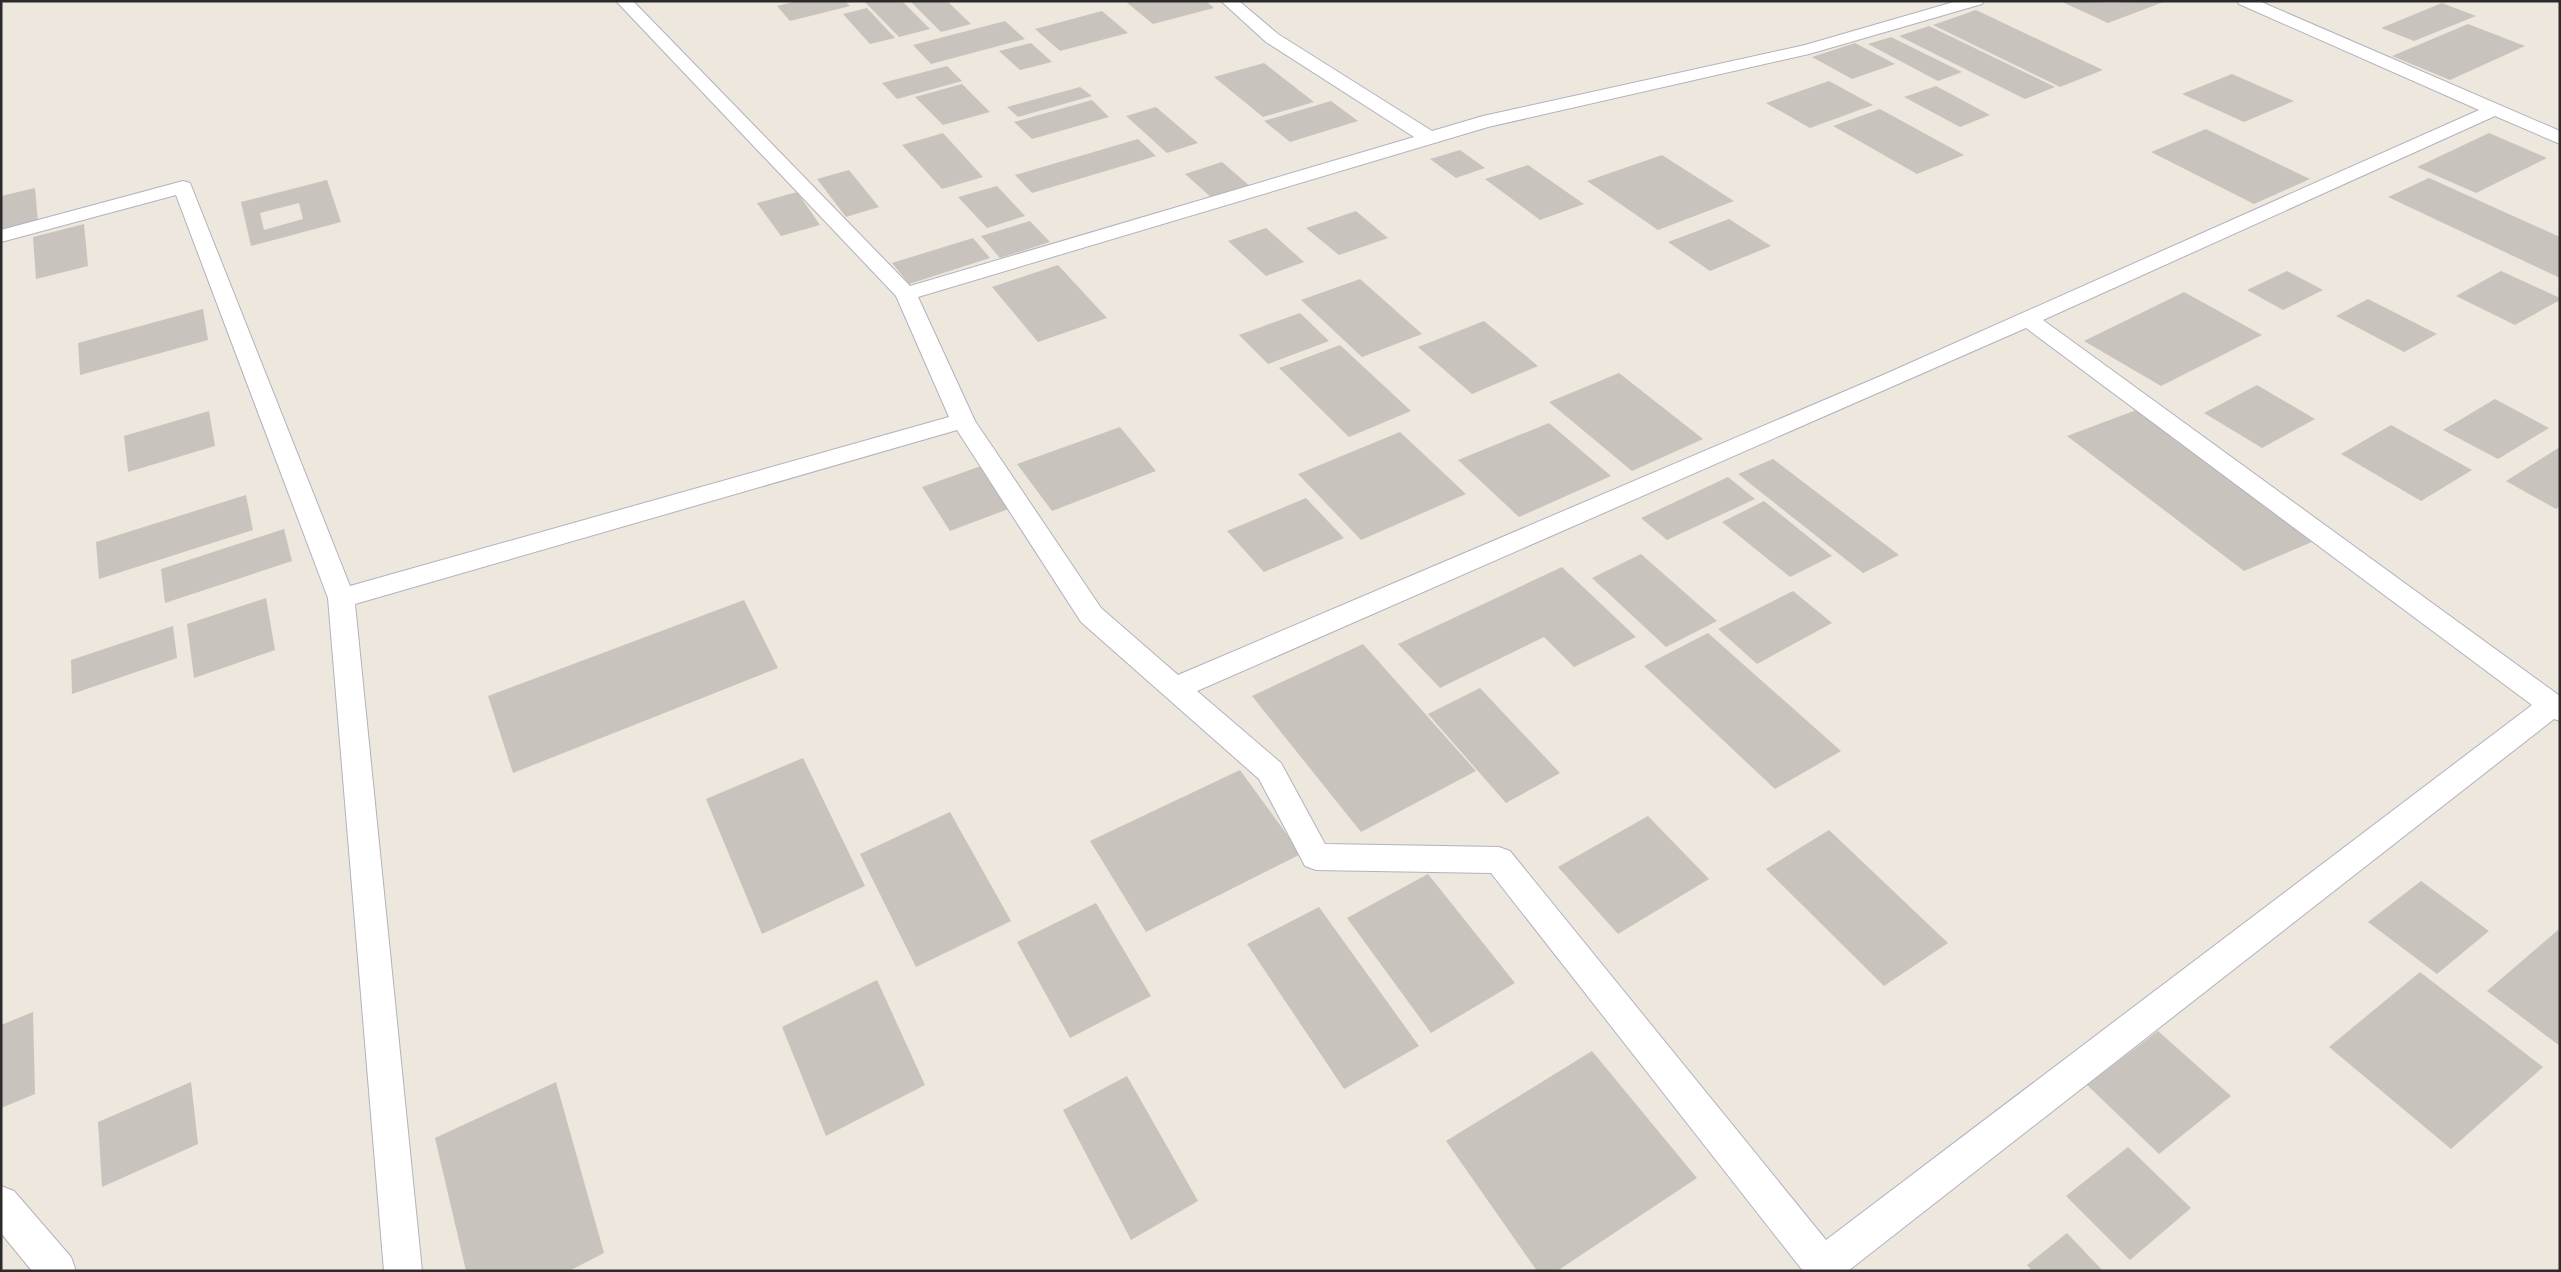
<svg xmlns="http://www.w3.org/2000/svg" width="2561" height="1272" font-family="'Alegreya Sans',sans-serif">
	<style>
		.building { fill: #c8c4bd; fill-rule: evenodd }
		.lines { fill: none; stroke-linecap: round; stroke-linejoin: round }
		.street-casing { stroke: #b1b2be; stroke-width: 2 }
		.street { fill: #fff; fill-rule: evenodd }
	</style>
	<rect width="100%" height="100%" fill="#ede7dd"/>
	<path class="building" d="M797,1H845L850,6L790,21L777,6Z
		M864,1H902L930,29L899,37Z
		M910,1H947L971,24L941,32Z
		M1125,1H1206L1214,8L1153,24Z
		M2060,1L2113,3L2166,1L2108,23Z
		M2442,3L2476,16L2414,41L2381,28Z
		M867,8L895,38L870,44L843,14Z
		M1976,10L2103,70L2060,87L1933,25Z
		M1102,11L1128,33L1060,51L1035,29Z
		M1005,21L1025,39L931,64L913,45Z
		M2468,24L2525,46L2450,80L2392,56Z
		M1929,26L2055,87L2025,99L1899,36Z
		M1891,37L1962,72L1938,81L1868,44Z
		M1031,43L1052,62L1020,70L999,51Z
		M1855,43L1895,64L1852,79L1812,57Z
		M1264,63L1314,102L1263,117L1214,77Z
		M947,66L962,81L897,99L882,83Z
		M2232,74L2294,101L2244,122L2182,94Z
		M1829,81L1873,105L1810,128L1766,103Z
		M962,84L990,112L943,125L915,97Z
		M1936,86L1990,115L1960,127L1904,97Z
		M1080,87L1092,96L1018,117L1007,107Z
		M1092,100L1109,117L1032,139L1014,122Z
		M1331,101L1358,121L1290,142L1264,121Z
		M1156,107L1198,143L1167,153L1126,116Z
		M1880,109L1964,155L1917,174L1833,126Z
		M2206,129L2310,179L2254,204L2151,152Z
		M943,133L983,177L942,189L902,145Z
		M2489,133L2547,158L2476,193L2417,167Z
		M1138,139L1156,156L1032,193L1015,175Z
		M1460,150L1485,168L1456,178L1430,159Z
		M1662,155L1734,201L1658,230L1587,181Z
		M1222,162L1251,187L1213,199L1185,174Z
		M1528,165L1584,204L1540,220L1485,179Z
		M849,170L879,207L846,217L817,179Z
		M2429,178L2560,237V278L2388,197Z
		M327,180L341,222L251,246L241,202ZM299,203L303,219L264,230L260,213Z
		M997,186L1025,216L987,228L958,197Z
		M35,188L38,222L1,231V196Z
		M797,192L820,225L781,236L757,203Z
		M1356,211L1388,238L1339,255L1306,228Z
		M1729,219L1771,246L1710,271L1668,242Z
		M1030,221L1050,242L1000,258L981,236Z
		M84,224L88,266L36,279L33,237Z
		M1266,228L1304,262L1266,276L1228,241Z
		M973,238L990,258L909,284L892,263Z
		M1058,265L1107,318L1038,342L992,287Z
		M2287,271L2323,290L2283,310L2247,290Z
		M2501,271L2560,298V300L2515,325L2456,296Z
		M1360,279L1422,334L1362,357L1301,300Z
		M2184,292L2262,335L2161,386L2084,341Z
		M2368,299L2437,334L2404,352L2336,316Z
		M203,309L208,340L80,375L78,343Z
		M1300,313L1329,341L1268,364L1239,335Z
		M1484,321L1538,366L1472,394L1418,347Z
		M1340,345L1411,411L1349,437L1279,368Z
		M1619,373L1703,439L1632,471L1549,402Z
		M2257,385L2315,419L2262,448L2204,413Z
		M2495,399L2549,428L2498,459L2443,430Z
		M2139,409L2319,539L2244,571L2067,436Z
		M209,411L215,446L128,472L124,436Z
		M1549,423L1611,476L1519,517L1458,460Z
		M2391,425L2472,470L2421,501L2341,454Z
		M1120,427L1156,471L1052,511L1017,464Z
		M1400,432L1466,494L1361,540L1298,474Z
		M2560,447V506L2556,509L2506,481Z
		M1773,459L1899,555L1863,573L1738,474Z
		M981,466L1011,508L950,531L922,487Z
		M1728,477L1755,499L1667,540L1641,518Z
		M246,495L253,530L99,579L96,542Z
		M1306,498L1344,538L1264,572L1227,531Z
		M1764,501L1832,556L1790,577L1722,522Z
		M284,529L292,561L165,603L161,569Z
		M1641,554L1717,621L1666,647L1592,578Z
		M1562,567L1636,637L1574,667L1544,637L1440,688L1398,644Z
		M1793,591L1832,623L1757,664L1718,629Z
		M266,598L275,650L194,678L187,624Z
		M744,600L778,668L513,773L488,696Z
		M173,626L177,658L72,694L71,660Z
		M1708,633L1841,751L1775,789L1644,666Z
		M1363,644L1476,771L1361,832L1252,696Z
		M1480,688L1560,773L1506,803L1428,714Z
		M803,758L865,886L762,934L706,799Z
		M1240,770L1301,854L1146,932L1090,841Z
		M950,812L1011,921L916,967L860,854Z
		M1648,816L1709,879L1618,934L1558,867Z
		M1829,830L1948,943L1884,986L1766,869Z
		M1428,874L1515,983L1431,1033L1347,918Z
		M2421,881L2489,931L2437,974L2368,922Z
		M1096,903L1151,996L1070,1038L1017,942Z
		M1319,907L1419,1046L1344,1089L1247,944Z
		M2558,930L2560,931V1046L2487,991Z
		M2420,972L2543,1067L2451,1149L2329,1047Z
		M877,980L925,1085L826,1136L782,1027Z
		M33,1012L35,1094L1,1108V1025Z
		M2158,1031L2231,1096L2159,1154L2087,1085Z
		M1592,1051L1697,1178L1557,1271H1537L1446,1141Z
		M1127,1076L1198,1201L1131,1240L1063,1110Z
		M191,1082L198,1144L102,1187L98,1122Z
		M556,1082L604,1253L569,1271H466L435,1138Z
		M2128,1147L2191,1208L2130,1260L2066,1196Z
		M2067,1233L2103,1271H2032L2027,1265Z"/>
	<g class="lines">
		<defs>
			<path id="street" d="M616,1H633L910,286L1414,137L1266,42L1221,1H1239L1278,34L1432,131L1483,116L1805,45L1957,1H1984L1982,4L1809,54L1488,127L918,297L975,421L1101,608L1178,675L1883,375L2479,110L2239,4L2237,1H2259L2560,131V144L2495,116L2043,320L2560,696V721L2554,719L1848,1271H1803L1491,873L1316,870L1305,866L1259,779L1081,622L957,430L355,604L422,1271H384L328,598L176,195L1,242V230L183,181L190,183L350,586L949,417L896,296ZM2026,328L2532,705L1826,1240L1510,851L1499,847L1325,844L1281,763L1197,691Z
				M1,1186L14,1191L71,1257L76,1271H32L1,1233Z"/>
		</defs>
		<use href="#street" class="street-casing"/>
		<use href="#street" class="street"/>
	</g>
	<rect width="2561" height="1272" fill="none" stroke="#2b2b2b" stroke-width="5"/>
</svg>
